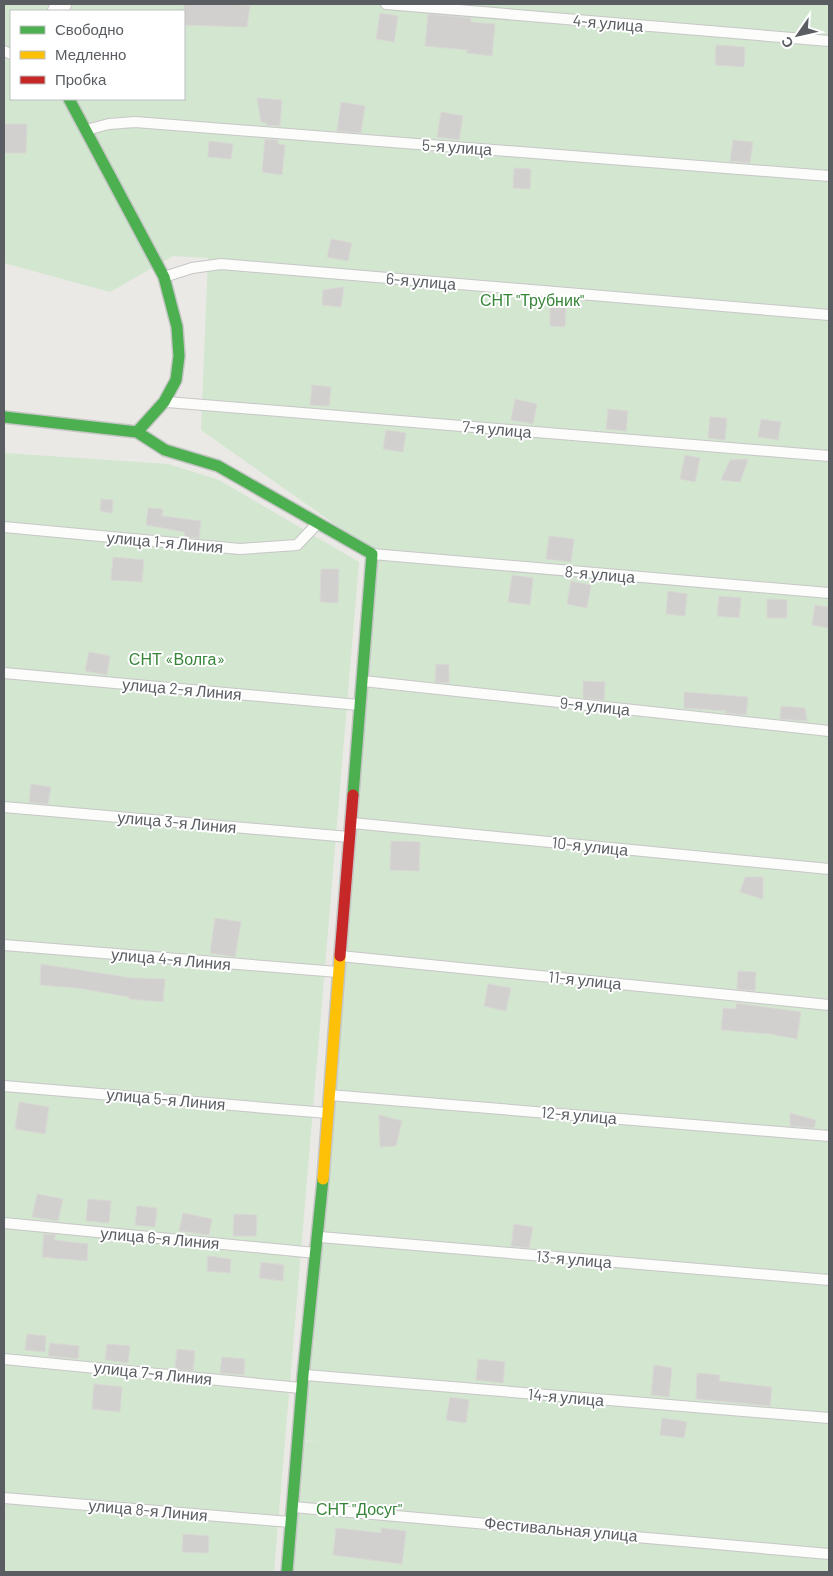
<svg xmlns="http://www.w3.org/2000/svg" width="833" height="1576" font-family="Barlow,sans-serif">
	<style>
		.green { fill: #d2e6d0; fill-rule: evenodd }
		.building { fill: #d1d0ce; stroke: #d9d8d4 }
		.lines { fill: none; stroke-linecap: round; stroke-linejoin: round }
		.lane-casing { stroke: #c7c7c7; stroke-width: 12 }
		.street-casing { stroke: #c7c7c7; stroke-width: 22 }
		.fast-casing { stroke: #c5c6c5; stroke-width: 14 }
		.slow-casing { stroke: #c5c6c5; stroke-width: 14 }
		.jam-casing { stroke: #c5c6c5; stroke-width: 14 }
		.lane { stroke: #fcfcfb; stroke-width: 10 }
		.street { stroke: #fcfcfb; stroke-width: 20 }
		.fast { stroke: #4caf50; stroke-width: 11 }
		.slow { stroke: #ffc107; stroke-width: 11 }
		.jam { stroke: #c62828; stroke-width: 11 }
		.labels { text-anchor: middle; stroke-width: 4; stroke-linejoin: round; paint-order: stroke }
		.street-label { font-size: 16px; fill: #5a5e62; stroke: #fff }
		.park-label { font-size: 16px; fill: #378539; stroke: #fff }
	</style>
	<rect width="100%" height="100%" fill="#eae9e5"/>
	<path class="green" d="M4,4H829V1572H290L300,1441L321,1442L301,1440L376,553L201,430L208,258L173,256L110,292L4,263ZM11,11H184V99H11Z
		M4,453L168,464L219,480L359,562L274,1572H4Z"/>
	<path class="building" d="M184,4H233L250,6L247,27L184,25Z
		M380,13L398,16L394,42L376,39Z
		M428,14L471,18V22L495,24L492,56L467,53V50L425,46Z
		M716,45L745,47L744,67L715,65Z
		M257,98L282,100L280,126L266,125V123L261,122Z
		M341,102L365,106L361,133L337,131Z
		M441,112L463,116L459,140L437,137Z
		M4,124H27L26,153H4Z
		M265,139L278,140V144L285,145L282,175L262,172Z
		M733,140L753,142L750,163L730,161Z
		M209,141L233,144L231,159L208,157Z
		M514,168L531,169L530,189L513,188Z
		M331,239L352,243L348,261L327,257Z
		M344,287L341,307L322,305L323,290Z
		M550,307H566L565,327L550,326Z
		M312,385L331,387L329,406L310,405Z
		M515,399L537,404L533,424L511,420Z
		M608,409L628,411L626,431L606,429Z
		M710,417L727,418L725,440L708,438Z
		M761,419L781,422L778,440L758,437Z
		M386,430L406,433L403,452L383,449Z
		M685,455L700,458L695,482L680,479Z
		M748,459L740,482L721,480L730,460Z
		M101,499L113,500L112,513L100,511Z
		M148,508L163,509L162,516L201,521L199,538L184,537L185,532L146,525Z
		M549,536L574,539L571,562L546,559Z
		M113,557L144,560L142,582L111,580Z
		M321,569H339L338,603L320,602Z
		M512,575L533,578L530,605L508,602Z
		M571,581L591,585L587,608L567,604Z
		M668,591L687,594L685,616L666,614Z
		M719,596L741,598L739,618L717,616Z
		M767,599L787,600V618H767Z
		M815,605L829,607V628L812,625Z
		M89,652L110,656L107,675L85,671Z
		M436,664L449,665V683L435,682Z
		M583,681L605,682L604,700L583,698Z
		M684,692L748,697L746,715L725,713L726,711L684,708Z
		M781,706L805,708L807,721L780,719Z
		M31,784L51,787L48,804L29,802Z
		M391,841L420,842L419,871L390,870Z
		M745,877H763V899L740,892Z
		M215,918L241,922L235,957L210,953Z
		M41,964L131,978L165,979L163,1002L129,999V997L78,988L40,985Z
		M738,971L756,972L755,991L737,989Z
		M488,984L511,988L506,1011L484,1006Z
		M736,1003L801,1012L797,1039L770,1034L721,1030L723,1008L736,1009Z
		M19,1102L49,1107L45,1134L15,1129Z
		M790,1113L816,1120L814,1128L790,1126Z
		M379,1115L402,1121L396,1146L380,1147Z
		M37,1194L63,1199L58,1221L32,1217Z
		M88,1199L111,1201L109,1223L86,1221Z
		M137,1206L157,1208L155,1227L135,1225Z
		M183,1213L212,1219L209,1235L179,1231Z
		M234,1214L257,1215L256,1236H233Z
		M514,1224L533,1227L529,1248L511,1246Z
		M44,1234L56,1235L54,1240L88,1244L87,1261L42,1257Z
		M208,1256L231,1259L230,1273L207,1271Z
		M261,1262L284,1265L283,1281L259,1278Z
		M27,1334L46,1336L45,1352L25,1350Z
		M50,1343L79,1346L78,1359L48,1356Z
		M107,1344L130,1346L128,1363L105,1360Z
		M177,1349L195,1351L193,1371L175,1369Z
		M222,1357L245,1359L244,1375L220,1373Z
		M478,1359L505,1362L503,1383L476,1380Z
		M654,1365L672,1368L669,1397L651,1395Z
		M697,1373L720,1375L719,1381L772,1387L770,1406L696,1399Z
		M94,1384L122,1387L120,1412L92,1409Z
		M450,1397L469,1400L466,1423L446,1420Z
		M662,1418L687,1422L684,1438L660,1435Z
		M336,1528L381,1533V1528L406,1531L402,1564L333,1555Z
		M183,1534L209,1536L208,1553L182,1552Z"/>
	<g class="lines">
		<defs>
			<path id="lane" d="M386,4L829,41
				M4,51L11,54
				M86,130L109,124L135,122L829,176
				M164,277L192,268L221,264L829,315
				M167,402L829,456
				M4,527L240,549L297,545L317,524
				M372,554L829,593
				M4,673L359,705
				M363,681L829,731
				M4,807L349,837
				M352,823L829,869
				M4,945L338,972
				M340,956L829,1005
				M4,1086L327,1113
				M329,1095L829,1136
				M4,1223L316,1253
				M320,1237L829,1280
				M4,1359L301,1388
				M305,1375L829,1418
				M4,1498L290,1522
				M293,1507L829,1554"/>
			<path id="street" d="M58,11L61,4"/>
			<path id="fast" d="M69,99L164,277L177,327L179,356L176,380L164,402L137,432
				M4,417L137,432L165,450L218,466L372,554L353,795
				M287,1572L303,1375L323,1179"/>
			<path id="slow" d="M323,1179L340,956"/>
			<path id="jam" d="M340,956L353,795"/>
		</defs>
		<use href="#lane" class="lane-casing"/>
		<use href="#street" class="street-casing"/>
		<use href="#fast" class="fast-casing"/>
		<use href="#slow" class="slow-casing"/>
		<use href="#jam" class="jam-casing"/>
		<use href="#lane" class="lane"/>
		<use href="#street" class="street"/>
		<use href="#fast" class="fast"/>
		<use href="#slow" class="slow"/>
		<use href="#jam" class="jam"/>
	</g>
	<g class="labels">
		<g class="street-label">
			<text transform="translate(608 23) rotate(5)" y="6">4-я улица</text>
			<text transform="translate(457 147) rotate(4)" y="6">5-я улица</text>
			<text transform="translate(421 281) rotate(5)" y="6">6-я улица</text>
			<text transform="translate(497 429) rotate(5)" y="6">7-я улица</text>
			<text transform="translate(165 542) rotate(5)" y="6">улица 1-я Линия</text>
			<text transform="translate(600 574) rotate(5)" y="6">8-я улица</text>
			<text transform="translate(182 689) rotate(5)" y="6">улица 2-я Линия</text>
			<text transform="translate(595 706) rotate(6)" y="6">9-я улица</text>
			<text transform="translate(177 822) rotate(5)" y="6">улица 3-я Линия</text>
			<text transform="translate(590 846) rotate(6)" y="6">10-я улица</text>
			<text transform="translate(171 959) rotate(5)" y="6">улица 4-я Линия</text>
			<text transform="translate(585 980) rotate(6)" y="6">11-я улица</text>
			<text transform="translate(166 1099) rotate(5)" y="6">улица 5-я Линия</text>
			<text transform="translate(579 1115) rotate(5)" y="6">12-я улица</text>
			<text transform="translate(160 1238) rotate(5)" y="6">улица 6-я Линия</text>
			<text transform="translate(574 1259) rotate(5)" y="6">13-я улица</text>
			<text transform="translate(153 1373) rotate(6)" y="6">улица 7-я Линия</text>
			<text transform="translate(566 1397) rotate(5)" y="6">14-я улица</text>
			<text transform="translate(148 1510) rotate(5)" y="6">улица 8-я Линия</text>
			<text transform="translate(561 1529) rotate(5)" y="6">Фестивальная улица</text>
		</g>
		<g class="park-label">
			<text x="532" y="306">СНТ "Трубник"</text>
			<text x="177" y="665">СНТ «Волга»</text>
			<text x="359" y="1515">СНТ "Досуг"</text>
		</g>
	</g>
	<rect width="833" height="1576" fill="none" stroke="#5a5e62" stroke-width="10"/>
	<rect x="10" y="10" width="175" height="90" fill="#ffffff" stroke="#bdbfc0"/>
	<rect x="20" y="26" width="25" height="8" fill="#4caf50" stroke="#bdbfc0"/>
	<text x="55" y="35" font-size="15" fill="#5a5e62">Свободно</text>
	<rect x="20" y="51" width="25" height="8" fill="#ffc107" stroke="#bdbfc0"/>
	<text x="55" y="60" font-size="15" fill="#5a5e62">Медленно</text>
	<rect x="20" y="76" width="25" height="8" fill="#c62828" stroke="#bdbfc0"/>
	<text x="55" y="85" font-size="15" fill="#5a5e62">Пробка</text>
	<g transform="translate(798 35) rotate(236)" stroke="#ffffff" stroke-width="4" paint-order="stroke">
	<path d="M0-4L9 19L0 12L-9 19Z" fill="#5a5e62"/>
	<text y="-8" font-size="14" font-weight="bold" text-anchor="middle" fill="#5a5e62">С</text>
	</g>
</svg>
